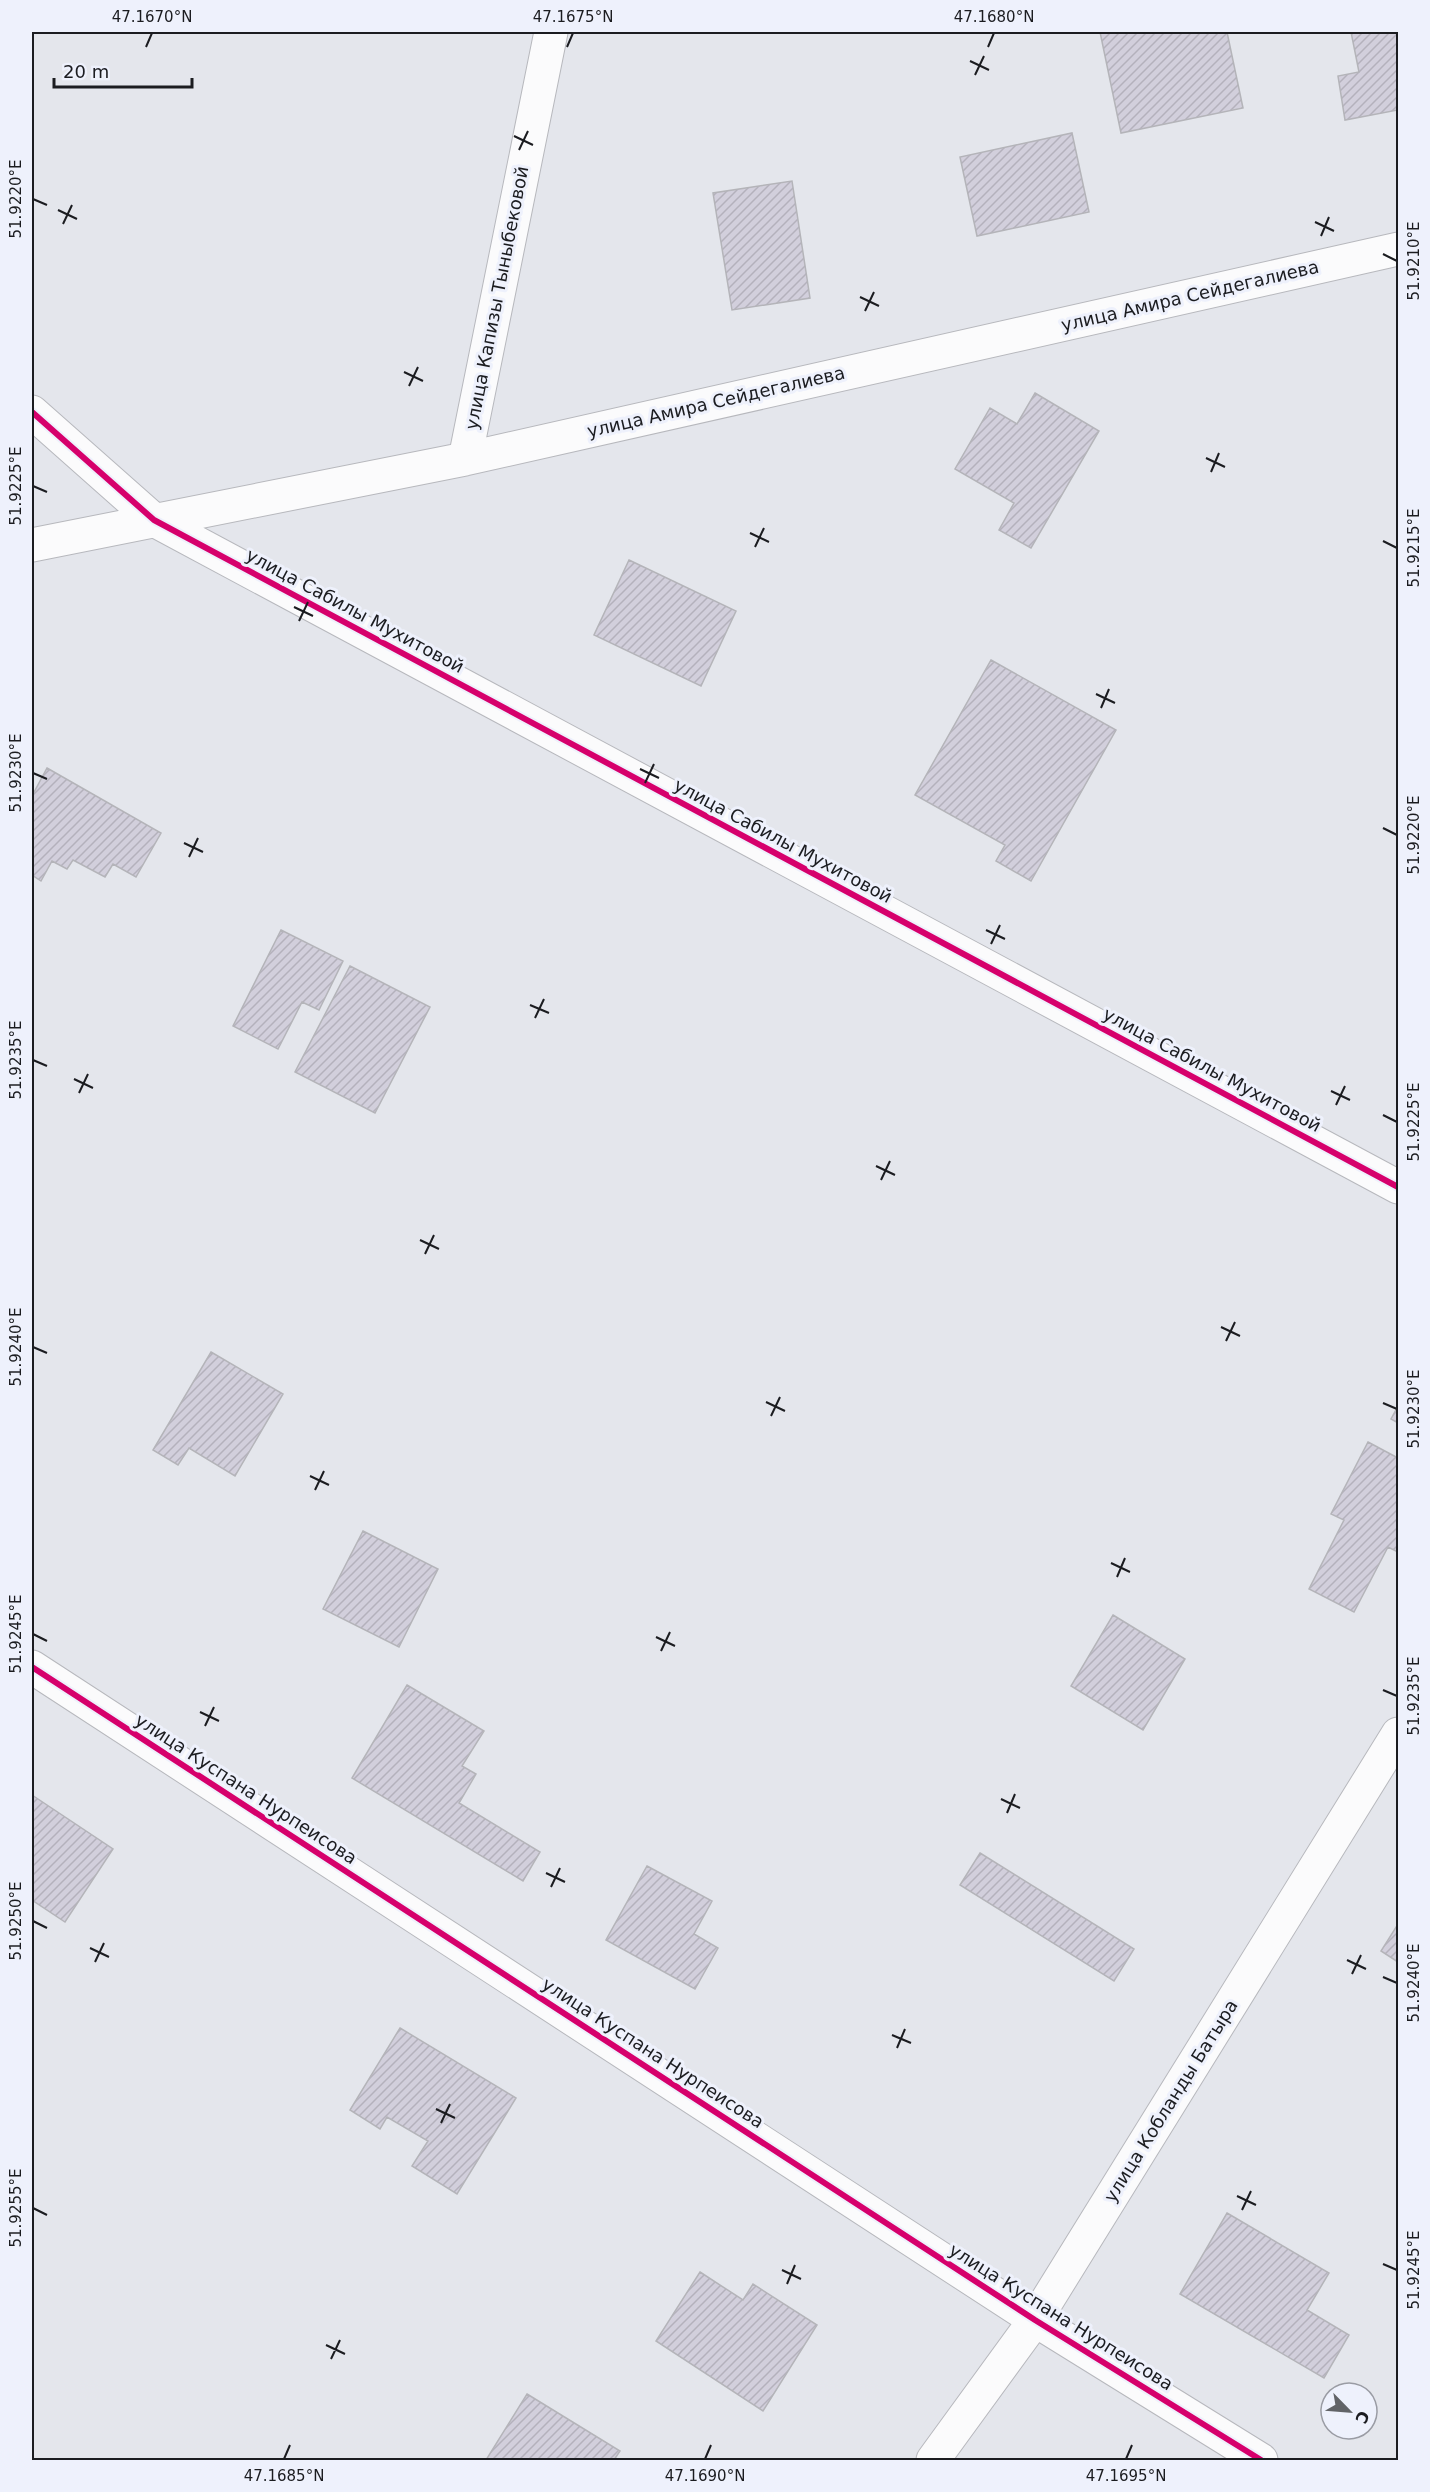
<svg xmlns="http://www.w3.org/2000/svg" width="1430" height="2492" font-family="'DejaVu Sans',sans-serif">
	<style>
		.building { fill: url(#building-hatch); stroke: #b4b4b9; stroke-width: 1.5 }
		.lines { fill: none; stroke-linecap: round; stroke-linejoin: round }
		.minor-casing { stroke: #b7b8bd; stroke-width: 35 }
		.minor { stroke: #fbfbfc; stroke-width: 33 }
		.cycleway-casing { stroke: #eef1fc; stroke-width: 10 }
		.cycleway { stroke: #d6006c; stroke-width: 6 }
		.ticks { fill: none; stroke: #1b1c20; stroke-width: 2 }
		.labels { text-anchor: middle; stroke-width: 6; stroke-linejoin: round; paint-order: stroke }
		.street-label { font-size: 18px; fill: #1b1c20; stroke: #eef1fc }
		.neatline { fill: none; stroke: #1b1c20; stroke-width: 2 }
		.ticks-label { font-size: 15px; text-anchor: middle; fill: #1b1c20 }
	</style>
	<defs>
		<pattern id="building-hatch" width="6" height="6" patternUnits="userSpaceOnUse" patternTransform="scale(1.5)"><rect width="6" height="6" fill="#d2cfdc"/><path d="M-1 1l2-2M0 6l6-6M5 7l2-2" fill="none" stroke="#b4b1bc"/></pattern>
	</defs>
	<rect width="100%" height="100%" fill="#e4e6ec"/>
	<path class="building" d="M1100,32H1227L1243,108L1121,133Z
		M1351,32H1398V110L1345,120L1338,76L1359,72Z
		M1072,133L1089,212L977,236L960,157Z
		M792,181L810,298L732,310L713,193Z
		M1035,393L1099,431L1031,548L999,530L1014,503L955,469L990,408L1017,424Z
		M629,560L736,611L701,686L594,635Z
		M991,660L1116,730L1031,881L996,861L1005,845L915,795Z
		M47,768L161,833L136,877L113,864L105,877L73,860L67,869L52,861L41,881L32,875V796Z
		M281,930L343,961L319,1010L302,1002L278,1049L233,1026Z
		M350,966L430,1007L375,1113L295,1072Z
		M211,1352L283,1394L235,1476L189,1448L178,1465L153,1450Z
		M1398,1406V1423L1391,1419Z
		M1368,1442L1398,1458V1552L1388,1547L1354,1612L1309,1589L1344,1520L1331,1514Z
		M363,1531L438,1569L399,1647L323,1609Z
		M1113,1615L1185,1659L1143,1730L1071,1686Z
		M407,1685L484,1731L462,1766L476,1774L459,1803L540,1852L523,1881L352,1778Z
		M32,1795L113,1849L65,1922L32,1900Z
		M980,1853L1134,1949L1114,1981L960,1885Z
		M647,1866L712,1901L694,1934L718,1948L695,1989L606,1940Z
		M1398,1924V1962L1381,1951Z
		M400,2028L516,2098L457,2194L412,2166L428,2141L387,2117L380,2129L350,2110Z
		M1227,2213L1329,2273L1307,2310L1349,2335L1324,2378L1180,2294Z
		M700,2272L743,2300L753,2284L817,2325L763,2411L656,2341Z
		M527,2394L620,2451L614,2460H486Z"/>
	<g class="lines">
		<defs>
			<path id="minor" d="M32,412L154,520L1398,1187
				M465,459L551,32
				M32,545L465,459L1398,249
				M32,1667L1035,2320L1261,2460
				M933,2460L1035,2320L1398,1734"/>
		</defs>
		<use href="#minor" class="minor-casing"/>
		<use href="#minor" class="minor"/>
		<defs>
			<path id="cycleway" d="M32,412L154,520L1398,1187
				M32,1667L1035,2320L1261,2460"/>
		</defs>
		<use href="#cycleway" class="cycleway-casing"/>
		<use href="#cycleway" class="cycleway"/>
	</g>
	<path class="ticks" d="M146,47L152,33M567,47L573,33M988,47L994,33M970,61L989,70M975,75L984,56M514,136L533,145M519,150L528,131M33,199L47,205M58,210L77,219M1315,222L1334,231M63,224L72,205M1321,236L1329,217M1383,254L1397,261M860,297L879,306M865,311L874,292M404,372L423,381M409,386L418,367M1206,458L1225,467M1211,472L1219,453M33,486L47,492M750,533L769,542M1383,541L1397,548M755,547L764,528M294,607L313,616M299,621L308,602M1096,694L1115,703M1101,708L1109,689M640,769L659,778M33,773L47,779M645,783L654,764M1383,828L1397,835M184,843L203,852M189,857L198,838M986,930L1005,939M991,944L1000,925M530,1005L549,1013M535,1018L544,999M33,1060L47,1066M74,1079L93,1088M1331,1091L1350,1100M79,1093L88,1074M1336,1105L1345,1086M1383,1115L1397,1122M876,1166L895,1175M881,1180L890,1161M420,1240L439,1249M425,1254L434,1235M1221,1327L1240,1336M1226,1341L1235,1322M33,1347L47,1353M766,1402L785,1411M1383,1403L1397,1409M771,1416L780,1397M310,1476L329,1485M315,1490L324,1471M1111,1563L1130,1572M1117,1577L1125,1558M33,1634L47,1641M656,1637L675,1646M661,1651L670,1632M1383,1690L1397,1696M200,1712L219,1721M205,1726L214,1707M1001,1799L1020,1808M1007,1813L1015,1794M546,1873L565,1882M551,1887L560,1868M33,1921L47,1928M90,1948L109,1957M1347,1960L1366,1969M95,1962L104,1943M1352,1974L1361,1955M1383,1977L1397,1983M892,2035L911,2043M897,2048L905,2029M436,2109L455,2118M441,2123L450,2104M1237,2196L1256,2205M33,2208L47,2215M1242,2210L1251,2191M1383,2264L1397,2270M782,2270L801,2279M787,2284L795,2265M326,2345L345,2354M331,2359L340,2340M284,2459L290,2445M705,2459L711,2445M1126,2459L1132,2445"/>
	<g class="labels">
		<g class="street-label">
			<text transform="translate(1190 296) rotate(-13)" y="6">улица Амира Сейдегалиева</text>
			<text transform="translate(497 298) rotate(-79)" y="6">улица Капизы Тыныбековой</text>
			<text transform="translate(716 402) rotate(-13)" y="6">улица Амира Сейдегалиева</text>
			<text transform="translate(355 611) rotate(28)" y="6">улица Сабилы Мухитовой</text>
			<text transform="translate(783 841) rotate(28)" y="6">улица Сабилы Мухитовой</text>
			<text transform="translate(1212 1070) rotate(28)" y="6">улица Сабилы Мухитовой</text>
			<text transform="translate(246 1789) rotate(33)" y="6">улица Куспана Нурпеисова</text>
			<text transform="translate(653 2053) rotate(33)" y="6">улица Куспана Нурпеисова</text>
			<text transform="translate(1171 2101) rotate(-58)" y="6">улица Кобланды Батыра</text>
			<text transform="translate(1061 2317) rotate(32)" y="6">улица Куспана Нурпеисова</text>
		</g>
	</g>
	<rect width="1430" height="2492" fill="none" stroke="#eef1fc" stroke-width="66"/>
	<g transform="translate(1349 2411) rotate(115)"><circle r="28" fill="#eef1fc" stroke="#9a9ca4" stroke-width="1.5"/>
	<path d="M0-4.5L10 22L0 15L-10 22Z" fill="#616367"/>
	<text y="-9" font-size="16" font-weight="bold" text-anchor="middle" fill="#1b1c20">С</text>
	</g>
	<path d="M54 78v9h138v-9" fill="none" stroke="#1b1c20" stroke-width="3"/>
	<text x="63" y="78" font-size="18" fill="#1b1c20" stroke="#eef1fc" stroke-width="4.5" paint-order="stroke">20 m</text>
	<rect x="33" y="33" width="1364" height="2426" class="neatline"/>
	<g class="ticks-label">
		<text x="152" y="22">47.1670°N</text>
		<text x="573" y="22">47.1675°N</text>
		<text x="994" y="22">47.1680°N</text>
		<text transform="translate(16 199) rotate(-90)" y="5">51.9220°E</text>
		<text transform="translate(1414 261) rotate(-90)" y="5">51.9210°E</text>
		<text transform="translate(16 486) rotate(-90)" y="5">51.9225°E</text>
		<text transform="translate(1414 548) rotate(-90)" y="5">51.9215°E</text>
		<text transform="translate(16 773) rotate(-90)" y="5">51.9230°E</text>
		<text transform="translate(1414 835) rotate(-90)" y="5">51.9220°E</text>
		<text transform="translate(16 1060) rotate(-90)" y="5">51.9235°E</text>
		<text transform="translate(1414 1122) rotate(-90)" y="5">51.9225°E</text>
		<text transform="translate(16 1347) rotate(-90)" y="5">51.9240°E</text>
		<text transform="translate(1414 1409) rotate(-90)" y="5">51.9230°E</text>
		<text transform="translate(16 1634) rotate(-90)" y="5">51.9245°E</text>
		<text transform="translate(1414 1696) rotate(-90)" y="5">51.9235°E</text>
		<text transform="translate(16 1921) rotate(-90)" y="5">51.9250°E</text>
		<text transform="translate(1414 1983) rotate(-90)" y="5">51.9240°E</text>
		<text transform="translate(16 2208) rotate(-90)" y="5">51.9255°E</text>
		<text transform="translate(1414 2270) rotate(-90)" y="5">51.9245°E</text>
		<text x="284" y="2481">47.1685°N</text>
		<text x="705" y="2481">47.1690°N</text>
		<text x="1126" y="2481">47.1695°N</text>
	</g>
</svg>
